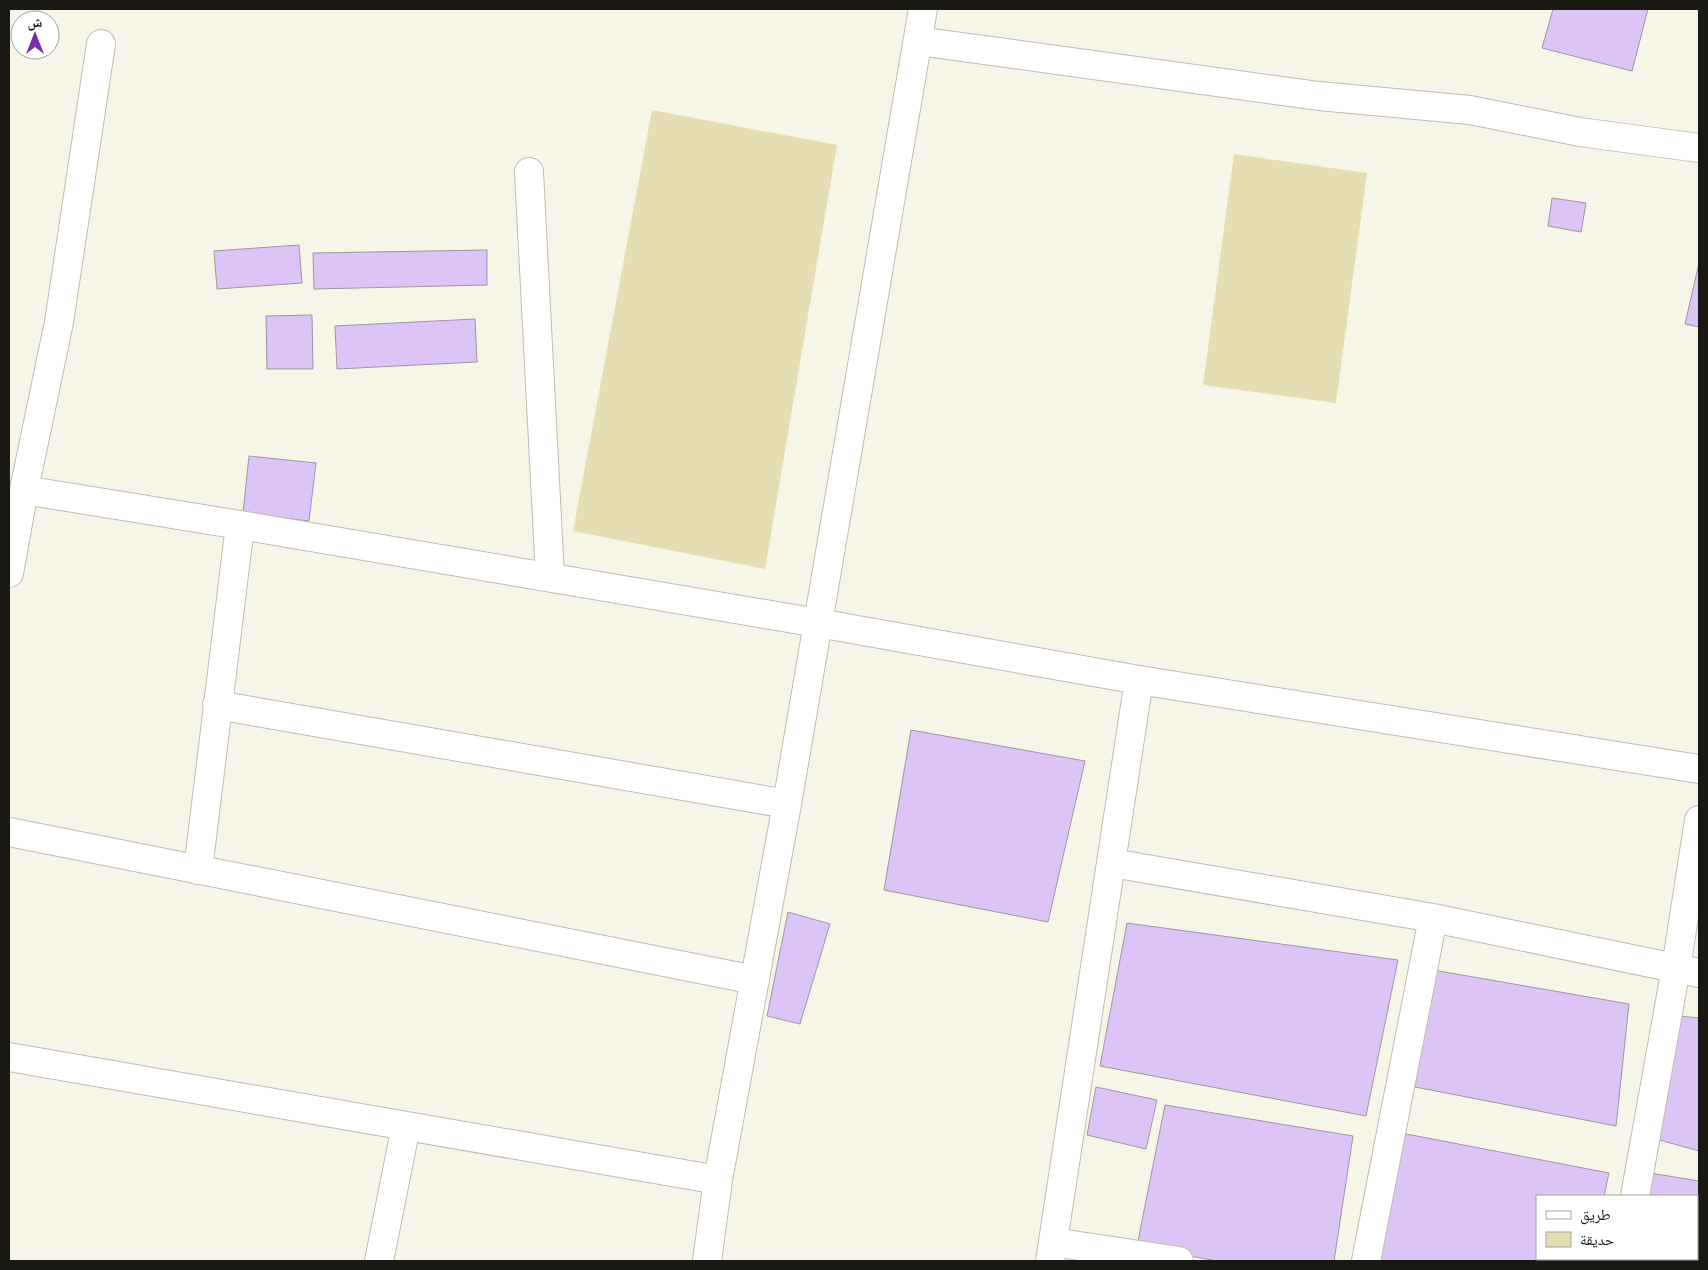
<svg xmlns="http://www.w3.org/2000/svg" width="1708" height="1270" font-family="Lato,'Noto Naskh Arabic',sans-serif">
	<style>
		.green { fill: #e5deb2 }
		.building { fill: #ddc4f7; stroke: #9c97a3 }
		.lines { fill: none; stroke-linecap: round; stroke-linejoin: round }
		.minor-casing { stroke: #bfbdb0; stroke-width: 30 }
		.minor { stroke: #fff; stroke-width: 28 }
	</style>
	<rect width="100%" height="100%" fill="#f7f5e7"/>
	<path class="green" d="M652,110L837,145L765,569L573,531Z
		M1234,154L1367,173L1336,403L1203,385Z"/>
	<path class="building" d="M1553,9H1648L1632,71L1542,48Z
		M1552,198L1586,203L1581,232L1548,226Z
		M299,245L302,283L217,289L214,251Z
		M487,250V285L314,289L313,253Z
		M1699,263V327L1685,324Z
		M312,315L313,369H267L266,316Z
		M475,319L477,362L337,369L335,326Z
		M249,456L316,463L309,521L243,513Z
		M911,730L1085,761L1048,922L884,890Z
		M788,912L830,924L800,1024L767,1016Z
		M1127,923L1398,960L1366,1116L1100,1066Z
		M1433,970L1629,1004L1616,1126L1415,1087Z
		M1670,1015L1699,1018V1151L1656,1139Z
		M1096,1087L1157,1100L1146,1149L1087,1135Z
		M1165,1105L1353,1136L1334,1261H1217L1137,1246Z
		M1396,1132L1609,1173L1604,1196H1537V1259H1591V1261H1376Z
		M1650,1173L1699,1181V1261H1633V1259H1697V1196H1645Z"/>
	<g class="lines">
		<defs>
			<path id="minor" d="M918,41L1319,96L1470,110L1580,132L1699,148
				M529,172L550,577
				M24,490L59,322L101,44
				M9,573L24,490L240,525L818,623L1139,680L1699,769
				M217,705L787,804
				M9,832L755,980
				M1112,863L1433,918L1699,973
				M198,870L240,525
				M9,1057L718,1180
				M1635,1196L1676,968L1699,820
				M1053,1242L1179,1261
				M379,1261L406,1126
				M707,1261L718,1180L787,804L923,9
				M1050,1261L1139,680
				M1366,1261L1433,918
				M1623,1261L1624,1259"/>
		</defs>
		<use href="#minor" class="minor-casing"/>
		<use href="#minor" class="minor"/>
	</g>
	<rect width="1708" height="1270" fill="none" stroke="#191813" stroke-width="20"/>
	<rect x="1536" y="1195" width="162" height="65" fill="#ffffff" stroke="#a3a3a1"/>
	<rect x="1546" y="1211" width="25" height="8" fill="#ffffff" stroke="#a3a3a1"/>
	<text x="1580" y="1220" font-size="15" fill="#191813">طريق</text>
	<rect x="1546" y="1232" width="25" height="15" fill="#e5deb2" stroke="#a3a3a1"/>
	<text x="1580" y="1245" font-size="15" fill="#191813">حديقة</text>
	<g transform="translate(35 35)"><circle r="24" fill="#ffffff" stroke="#a3a3a1"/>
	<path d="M0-4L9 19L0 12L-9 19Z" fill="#7531a5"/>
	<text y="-8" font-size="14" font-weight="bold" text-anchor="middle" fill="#191813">ش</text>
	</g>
</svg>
